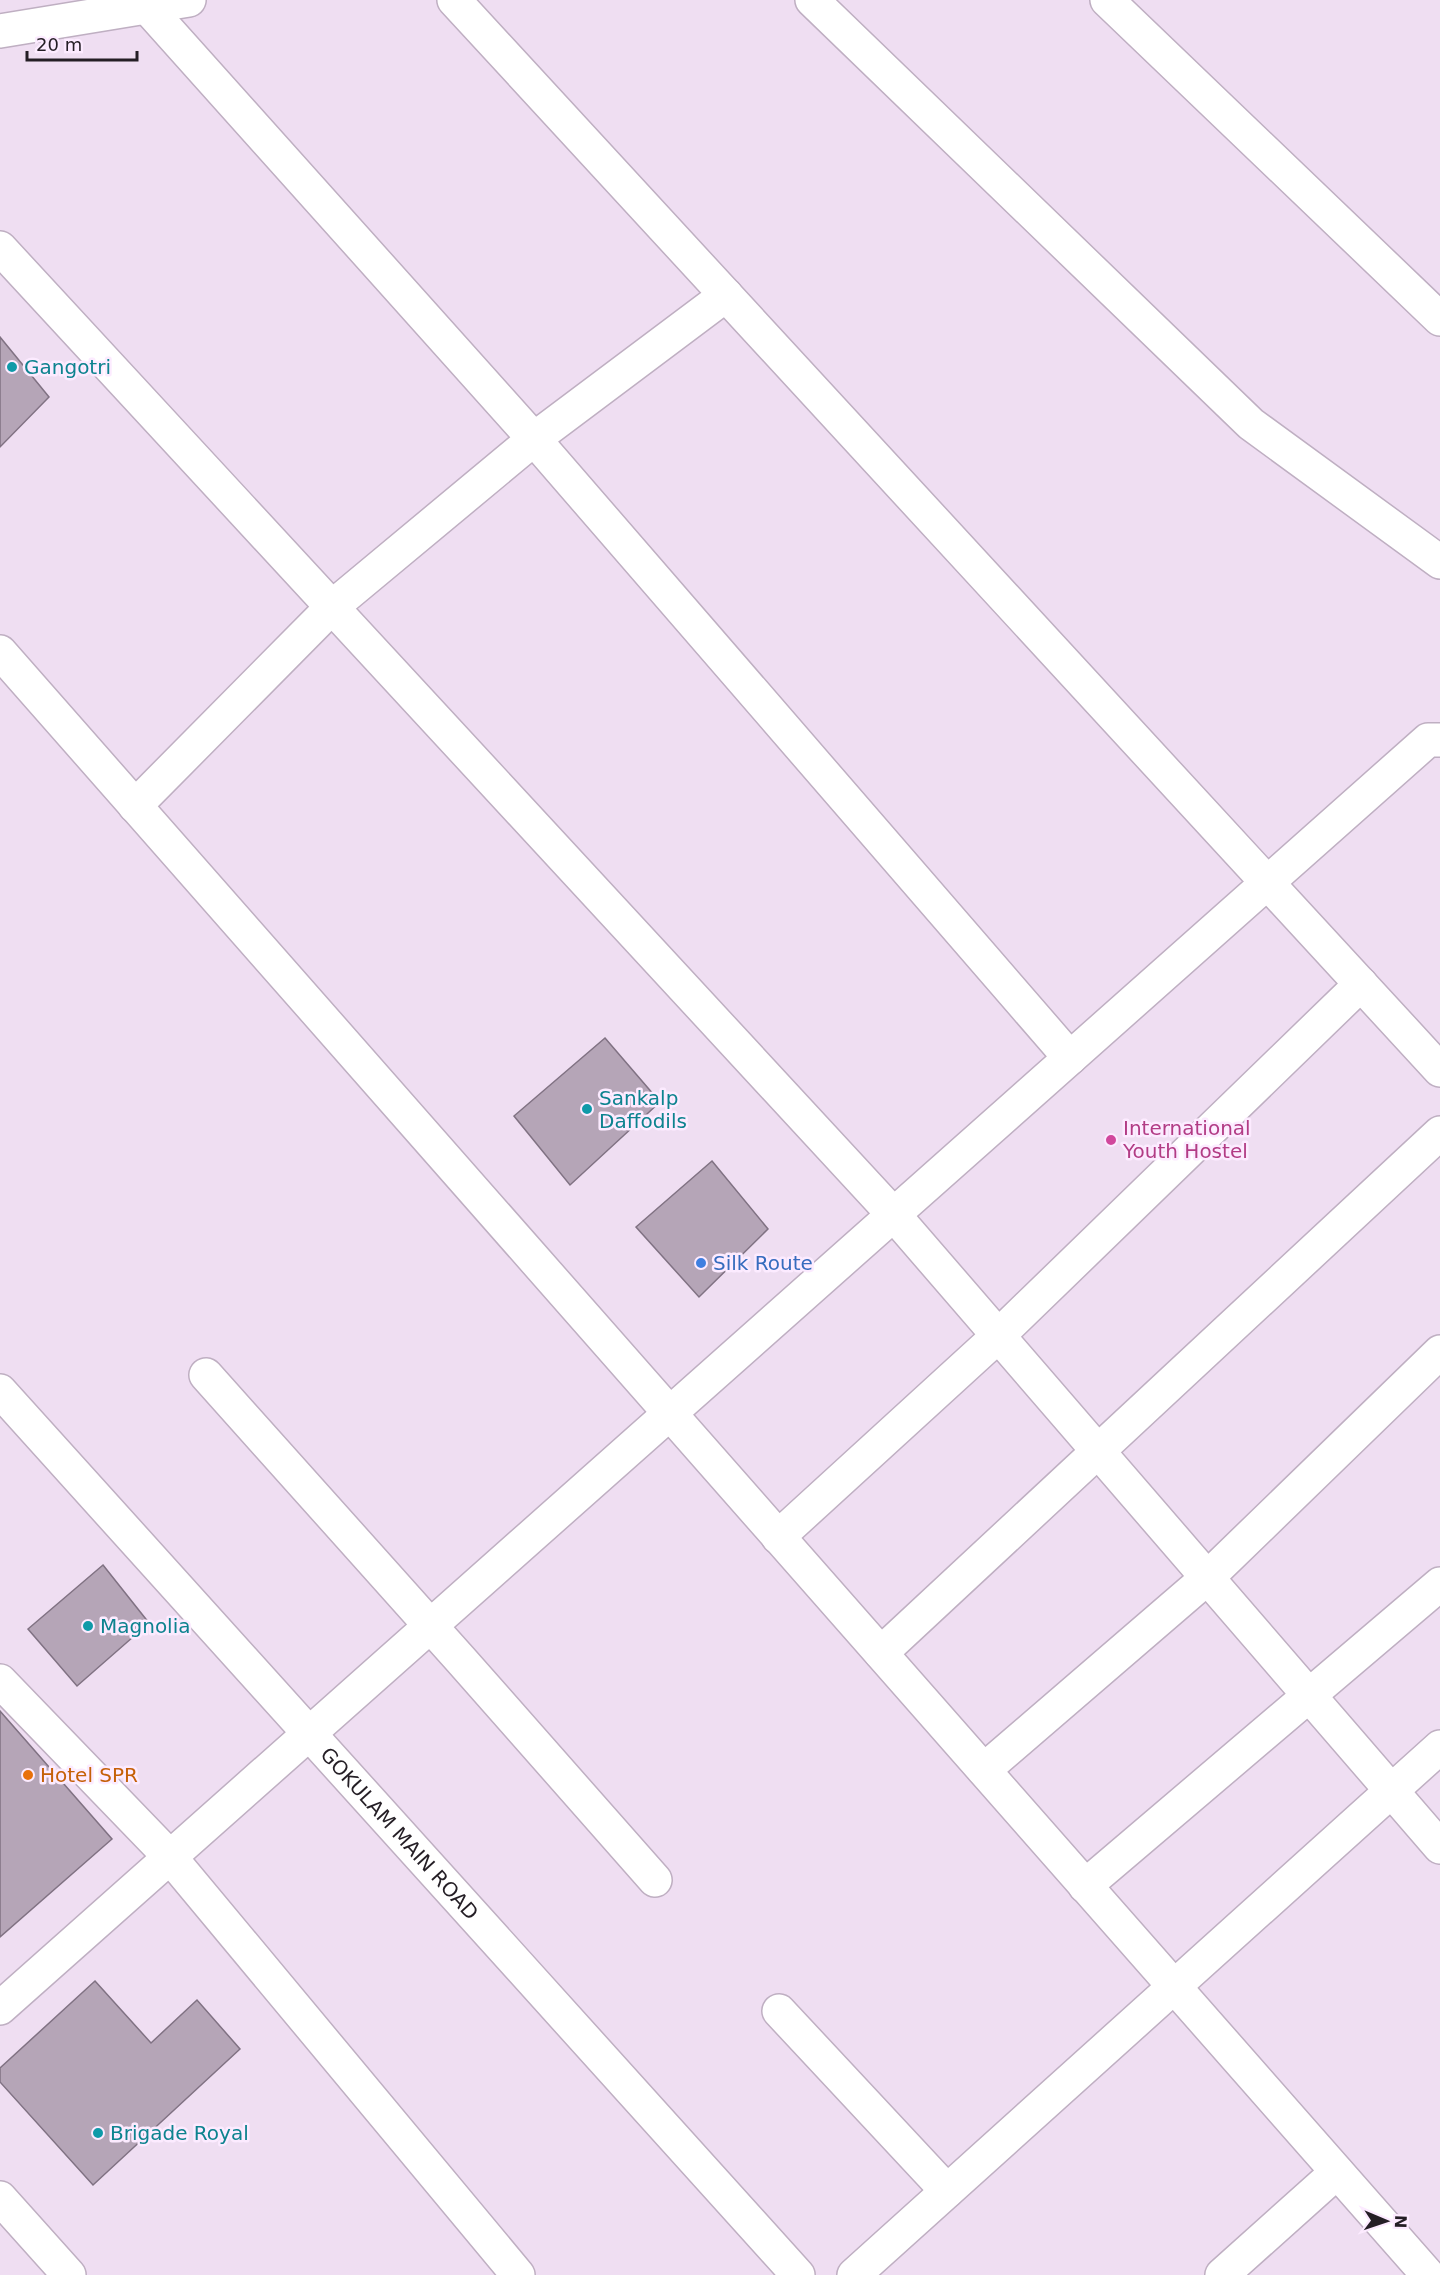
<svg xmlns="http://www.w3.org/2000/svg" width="1440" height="2275" font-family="'DejaVu Sans',sans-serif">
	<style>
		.building { fill: #b5a5b7; stroke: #807283; stroke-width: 1.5 }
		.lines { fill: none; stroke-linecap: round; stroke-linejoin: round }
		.minor-casing { stroke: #bfafc2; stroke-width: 36 }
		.minor { stroke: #fff; stroke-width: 33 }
		.culture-dot { fill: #0f9aa8; stroke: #fcebff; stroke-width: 2 }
		.hotel-dot { fill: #d1479c; stroke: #fcebff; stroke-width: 2 }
		.shop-dot { fill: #3f7fe0; stroke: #fcebff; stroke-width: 2 }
		.food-dot { fill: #e8710a; stroke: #fcebff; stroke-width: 2 }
		.labels { text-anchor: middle; stroke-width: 5; stroke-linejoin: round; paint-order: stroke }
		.culture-label { font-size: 20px; fill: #0d838f; stroke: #fcebff; text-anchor: start }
		.hotel-label { font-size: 20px; fill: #b23c85; stroke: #fcebff; text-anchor: start }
		.shop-label { font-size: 20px; fill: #366cbe; stroke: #fcebff; text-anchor: start }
		.food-label { font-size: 20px; fill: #c56008; stroke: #fcebff; text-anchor: start }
		.street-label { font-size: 20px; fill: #241e25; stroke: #fcebff }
	</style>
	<rect width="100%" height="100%" fill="#efdef2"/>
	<path class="building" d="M0,337L49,397L0,447Z
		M605,1038L660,1102L570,1185L514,1116Z
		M712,1161L768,1229L699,1297L636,1227Z
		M103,1565L149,1623L77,1686L28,1629Z
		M0,1711L112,1839L0,1937Z
		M95,1981L151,2043L197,2000L240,2049L93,2185L0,2082V2068Z"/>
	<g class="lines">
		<defs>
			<g id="minor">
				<path d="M149,0L147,7L534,439L1070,1058"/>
				<path d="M454,0L1440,1070"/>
				<path d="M812,0L1251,424L1440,562"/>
				<path d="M1107,0L1440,319"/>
				<path d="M0,31L189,0"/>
				<path d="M0,248L894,1215L1440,1847"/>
				<path d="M0,652L1428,2275"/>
				<path d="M135,806L332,607L534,439L726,295"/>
				<path d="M206,1375L461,1660L655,1880"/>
				<path id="s1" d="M0,1391L798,2275"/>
				<path d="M778,1537L998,1336L1361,984"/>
				<path d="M881,1653L1440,1133"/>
				<path d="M0,1681L170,1857L518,2275"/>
				<path d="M984,1770L1207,1578L1440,1352"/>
				<path d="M1085,1886L1440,1584"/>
				<path d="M0,2008L1428,740H1440"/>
				<path d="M779,2011L947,2191"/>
				<path d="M0,2198L69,2275"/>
				<path d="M854,2275L1440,1747"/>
				<path d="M1222,2275L1337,2172"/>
			</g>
		</defs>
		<use href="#minor" class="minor-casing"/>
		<use href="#minor" class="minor"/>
	</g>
	<g class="culture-dot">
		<circle cx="12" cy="367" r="6"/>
		<circle cx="587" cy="1109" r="6"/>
		<circle cx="88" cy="1626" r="6"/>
		<circle cx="98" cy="2133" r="6"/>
	</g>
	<circle class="hotel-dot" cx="1111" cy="1140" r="6"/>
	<circle class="shop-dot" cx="701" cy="1263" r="6"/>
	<circle class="food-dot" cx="28" cy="1775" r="6"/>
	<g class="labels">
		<g class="culture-label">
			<text x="24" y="374">Gangotri</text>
			<text x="599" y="1105">Sankalp<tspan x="599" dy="23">Daffodils</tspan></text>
			<text x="100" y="1633">Magnolia</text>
			<text x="110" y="2140">Brigade Royal</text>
		</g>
		<g class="hotel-label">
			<text x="1123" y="1135">International<tspan x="1123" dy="23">Youth Hostel</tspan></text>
		</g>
		<g class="shop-label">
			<text x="713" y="1270">Silk Route</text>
		</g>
		<g class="food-label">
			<text x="40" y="1782">Hotel SPR</text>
		</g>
		<g class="street-label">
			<text dy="7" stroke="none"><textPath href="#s1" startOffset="596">GOKULAM MAIN ROAD</textPath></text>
		</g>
	</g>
	<g transform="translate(1386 2221) rotate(92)" stroke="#fcebff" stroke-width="4.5" paint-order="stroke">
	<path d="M0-4.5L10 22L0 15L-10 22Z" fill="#241e25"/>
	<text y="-9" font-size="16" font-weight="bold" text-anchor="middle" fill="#241e25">N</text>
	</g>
	<path d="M27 51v9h110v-9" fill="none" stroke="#241e25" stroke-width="3"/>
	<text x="36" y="51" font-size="18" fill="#241e25" stroke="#fcebff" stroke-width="4.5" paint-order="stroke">20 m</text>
</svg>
